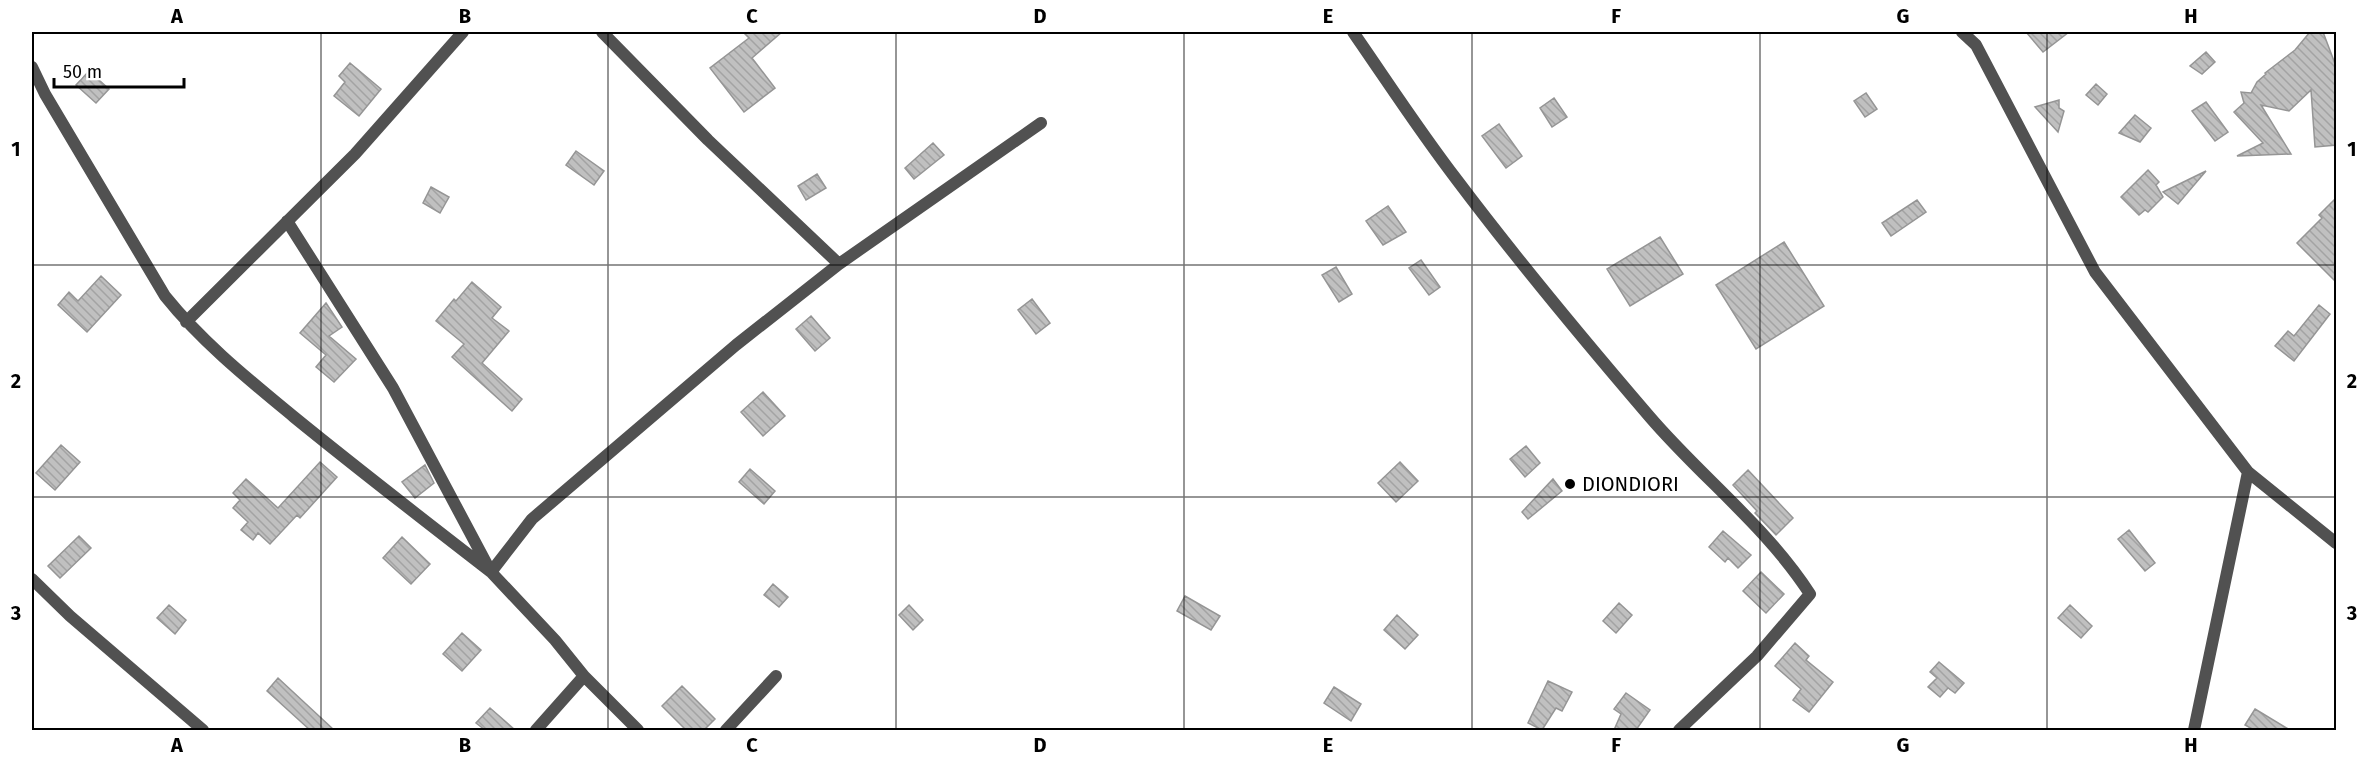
<svg xmlns="http://www.w3.org/2000/svg" width="2368" height="762" font-family="'Fira Sans',sans-serif">
	<style>
		.building { fill: url(#building-back-hatch); stroke: #959595; stroke-width: 1.5 }
		.lines { fill: none; stroke-linecap: round; stroke-linejoin: round }
		.minor { stroke: #515151; stroke-width: 12 }
		.grid { fill: none; stroke: #000; stroke-width: 1.5; stroke-opacity: 0.55 }
		.poi-dot { fill: #000; stroke: #fff; stroke-width: 2 }
		.labels { text-anchor: middle; stroke-width: 4.5; stroke-linejoin: round; paint-order: stroke }
		.poi-label { font-size: 20px; fill: #000; stroke: #fff; text-anchor: start }
		.neatline { fill: none; stroke: #000; stroke-width: 2 }
		.grid-label { font-size: 20px; text-anchor: middle; font-weight: bold; fill: #000 }
	</style>
	<defs>
		<pattern id="building-back-hatch" width="6" height="6" patternUnits="userSpaceOnUse" patternTransform="scale(1.5)"><rect width="6" height="6" fill="#c0c0c0"/><path d="M-1 5l2 2M0 0l6 6M5-1l2 2" fill="none" stroke="#a3a3a3"/></pattern>
	</defs>
	<rect width="100%" height="100%" fill="#fff"/>
	<path class="building" d="M743,32H782L752,58L775,88L744,112L710,68L749,38Z
		M2026,32H2069L2043,52Z
		M2310,32H2323L2337,69V145L2315,147L2311,90L2289,111L2261,105L2291,154L2237,156L2263,143L2234,112L2244,103L2241,92L2251,93L2257,82L2266,74L2265,73L2295,50Z
		M2206,52L2215,62L2202,74L2190,66Z
		M350,63L381,89L359,116L334,96L345,82L339,76Z
		M89,71L109,89L96,103L76,85Z
		M2096,84L2107,94L2098,105L2086,95Z
		M1866,93L1877,109L1865,117L1854,101Z
		M1554,98L1567,117L1552,127L1540,108Z
		M2059,100V108L2064,111L2058,132L2035,107Z
		M2206,102L2228,132L2215,141L2192,111Z
		M2135,115L2151,128L2140,142L2119,133Z
		M1499,124L1522,156L1506,168L1482,136Z
		M933,143L944,155L914,179L905,168Z
		M576,151L604,171L594,185L566,165Z
		M2148,170L2159,182L2156,185L2163,197L2148,212L2145,210L2139,215L2121,197Z
		M2206,171L2178,204L2163,192Z
		M817,174L826,188L806,200L798,186Z
		M431,187L449,197L440,213L423,203Z
		M2337,197V283L2297,243L2322,218L2319,215Z
		M1917,200L1926,212L1891,236L1882,223Z
		M1388,206L1406,232L1383,245L1366,221Z
		M1660,237L1683,274L1630,306L1607,269Z
		M1784,242L1824,306L1756,349L1716,285Z
		M1421,260L1440,287L1429,295L1409,268Z
		M1336,267L1352,294L1339,302L1322,275Z
		M101,276L121,295L87,332L58,305L69,292L78,301Z
		M472,282L501,307L492,318L509,331L482,363L522,399L512,411L452,357L464,344L436,321L454,299L456,301Z
		M1032,299L1050,323L1036,334L1018,310Z
		M326,303L342,327L329,336L356,359L334,382L316,367L326,355L300,333Z
		M2319,305L2330,314L2294,361L2275,346L2288,331L2294,336Z
		M811,316L830,338L815,351L796,329Z
		M763,392L785,416L763,436L741,412Z
		M61,445L80,462L55,490L36,473Z
		M1526,446L1540,463L1525,477L1510,459Z
		M320,462L337,477L300,518L297,515L270,544L258,533L253,540L241,530L248,522L233,508L240,500L233,493L246,479L278,508Z
		M1400,462L1418,481L1396,502L1378,483Z
		M425,465L434,483L415,498L402,482Z
		M750,469L775,491L764,504L739,482Z
		M1748,470L1793,518L1776,535L1755,513L1757,511L1733,485Z
		M1553,479L1562,491L1528,519L1522,512Z
		M2129,530L2155,563L2145,571L2118,539Z
		M1723,531L1751,555L1738,568L1728,558L1725,562L1709,547Z
		M79,536L91,548L60,578L48,566Z
		M402,537L430,564L411,584L383,558Z
		M1761,572L1784,594L1766,613L1743,591Z
		M773,584L788,597L779,607L764,595Z
		M1185,596L1220,616L1211,630L1177,611Z
		M1619,603L1632,615L1616,633L1603,621Z
		M169,605L186,620L175,634L157,618Z
		M909,605L923,620L913,630L899,615Z
		M2070,605L2092,626L2081,638L2058,618Z
		M1397,615L1418,635L1405,649L1384,630Z
		M462,633L481,650L462,671L443,654Z
		M1795,643L1809,656L1806,660L1833,682L1809,712L1793,700L1801,689L1775,666Z
		M1939,662L1964,683L1955,693L1948,688L1940,697L1928,687L1937,678L1930,672Z
		M278,678L334,730H310L267,691Z
		M1548,681L1572,692L1562,711L1556,708L1542,730L1528,723Z
		M682,686L715,719L704,730H686L662,706Z
		M1334,687L1361,704L1351,721L1324,703Z
		M1626,693L1650,710L1636,730H1614L1621,714L1614,709Z
		M490,708L515,730H485L476,723Z
		M2255,709L2290,730H2254L2245,725Z"/>
	<g class="lines">
		<path class="minor" d="M602,32L708,140L839,264
			M1353,32C1387,81 1420,132 1457,180C1518,261 1583,339 1649,416C1701,477 1766,526 1810,594L1757,656L1679,730
			M1962,32L1976,45L2095,272L2248,472L2336,543
			M32,67L45,94L165,296C202,342 248,379 294,417C359,470 425,521 491,572L532,519L736,345L839,264L1041,123
			M287,221L393,388L491,572L555,640L584,676L638,730
			M186,322L355,154L463,32
			M32,579L70,616L203,730
			M536,730L584,676
			M726,730L776,676
			M2194,730L2248,472"/>
	</g>
	<path class="grid" d="M321,32V730M608,32V730M896,32V730M1184,32V730M1472,32V730M1760,32V730M2047,32V730M32,265H2336M32,497H2336"/>
	<circle class="poi-dot" cx="1570" cy="484" r="6"/>
	<g class="labels">
		<g class="poi-label">
			<text x="1582" y="491">DIONDIORI</text>
		</g>
	</g>
	<rect width="2368" height="762" fill="none" stroke="#ffffff" stroke-width="66"/>
	<path d="M54 78v9h130v-9" fill="none" stroke="#000000" stroke-width="3"/>
	<text x="63" y="78" font-size="18" fill="#000000" stroke="#ffffff" stroke-width="4.5" paint-order="stroke">50 m</text>
	<rect x="33" y="33" width="2302" height="696" class="neatline"/>
	<g class="grid-label">
		<text x="177" y="23">A</text>
		<text x="465" y="23">B</text>
		<text x="752" y="23">C</text>
		<text x="1040" y="23">D</text>
		<text x="1328" y="23">E</text>
		<text x="1616" y="23">F</text>
		<text x="1903" y="23">G</text>
		<text x="2191" y="23">H</text>
		<text x="16" y="156">1</text>
		<text x="2352" y="156">1</text>
		<text x="16" y="388">2</text>
		<text x="2352" y="388">2</text>
		<text x="16" y="620">3</text>
		<text x="2352" y="620">3</text>
		<text x="177" y="752">A</text>
		<text x="465" y="752">B</text>
		<text x="752" y="752">C</text>
		<text x="1040" y="752">D</text>
		<text x="1328" y="752">E</text>
		<text x="1616" y="752">F</text>
		<text x="1903" y="752">G</text>
		<text x="2191" y="752">H</text>
	</g>
</svg>
